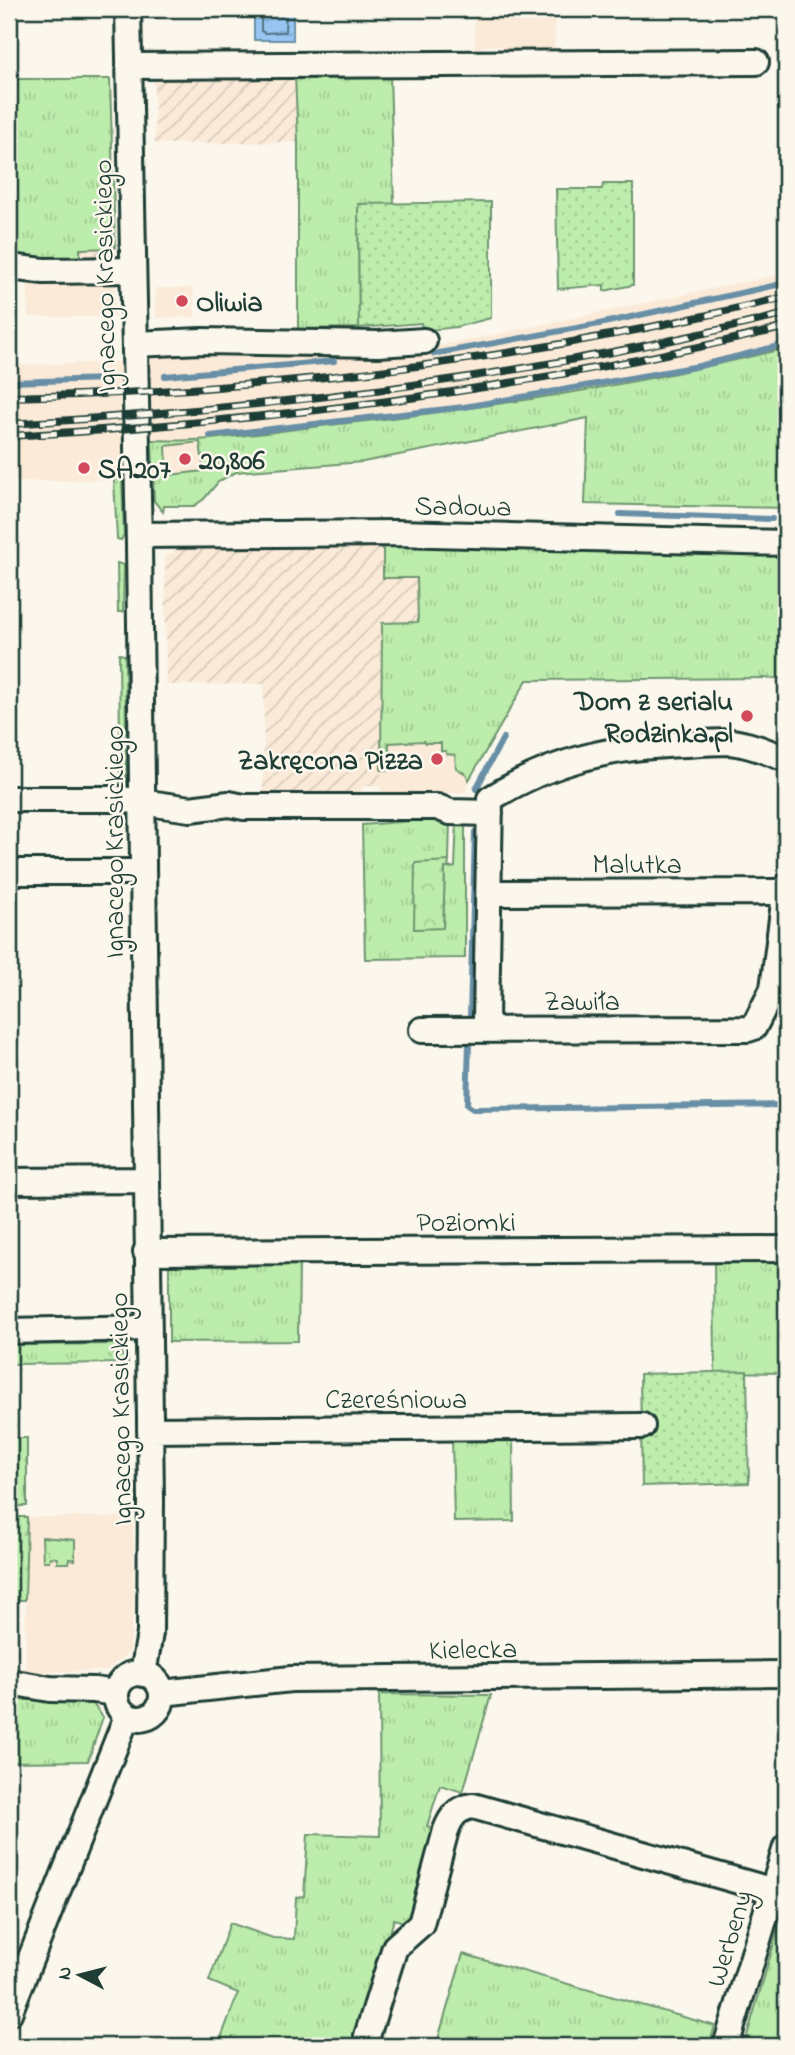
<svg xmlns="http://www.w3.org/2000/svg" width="795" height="2055" font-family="'Indie Flower',sans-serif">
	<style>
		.built { fill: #fbead8 }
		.industrial { fill: url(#industrial-furrows) }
		.grass { fill: url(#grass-tufts); stroke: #6e9570; stroke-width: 2 }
		.forest { fill: url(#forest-firs); stroke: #6e9570; stroke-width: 2 }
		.park { fill: url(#park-crowns); stroke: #6e9570; stroke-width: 2 }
		.garden { fill: url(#garden-dots); stroke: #6e9570; stroke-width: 2 }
		.water { fill: url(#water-ripples); stroke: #678fa6; stroke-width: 2 }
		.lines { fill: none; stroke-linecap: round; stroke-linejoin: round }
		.shore { stroke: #4f7380; stroke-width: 2 }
		.stream { stroke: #678fa6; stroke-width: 6 }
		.minor-casing { stroke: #1f3d34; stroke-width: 30 }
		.minor { stroke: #fbf7ec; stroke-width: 24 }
		.rail-casing { stroke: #1f3d34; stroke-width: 8 }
		.rail { stroke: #fbf7ec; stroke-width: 5; stroke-dasharray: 16; stroke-linecap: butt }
		.poi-dot { fill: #d1495b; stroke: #fbf7ec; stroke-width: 2.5 }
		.labels { text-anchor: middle; stroke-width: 5; stroke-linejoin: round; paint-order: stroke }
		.street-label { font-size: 28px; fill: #1f3d34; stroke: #fbf7ec }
		.poi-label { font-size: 28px; font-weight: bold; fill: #1f3d34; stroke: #fbf7ec; text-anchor: start }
	</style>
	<defs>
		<pattern id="industrial-furrows" width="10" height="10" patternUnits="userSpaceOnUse" patternTransform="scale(1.75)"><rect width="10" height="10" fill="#fbead8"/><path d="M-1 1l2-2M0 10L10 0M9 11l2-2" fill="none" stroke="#d7caba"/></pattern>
		<pattern id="grass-tufts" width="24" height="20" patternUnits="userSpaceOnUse" patternTransform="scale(1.75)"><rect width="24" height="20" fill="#bdedac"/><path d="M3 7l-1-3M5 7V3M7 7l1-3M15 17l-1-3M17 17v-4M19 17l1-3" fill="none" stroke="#a2cc95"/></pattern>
		<pattern id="forest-firs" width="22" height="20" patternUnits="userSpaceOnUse" patternTransform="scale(1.75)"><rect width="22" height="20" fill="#bdedac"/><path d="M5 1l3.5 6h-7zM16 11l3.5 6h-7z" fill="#a2cc95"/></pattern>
		<pattern id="park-crowns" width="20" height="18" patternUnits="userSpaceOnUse" patternTransform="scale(1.75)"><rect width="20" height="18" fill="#bdedac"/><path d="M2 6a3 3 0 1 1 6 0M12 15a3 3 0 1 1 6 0" fill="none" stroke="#a2cc95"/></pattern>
		<pattern id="garden-dots" width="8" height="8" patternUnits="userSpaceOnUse" patternTransform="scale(1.75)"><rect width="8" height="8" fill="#bdedac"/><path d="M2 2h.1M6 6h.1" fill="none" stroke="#a2cc95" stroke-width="1.8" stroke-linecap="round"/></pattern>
		<pattern id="water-ripples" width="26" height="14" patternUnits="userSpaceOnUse" patternTransform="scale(1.75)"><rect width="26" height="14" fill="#97c5f2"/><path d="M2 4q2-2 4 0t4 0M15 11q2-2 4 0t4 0" fill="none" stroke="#7ba1c5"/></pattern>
	</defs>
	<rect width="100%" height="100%" fill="#fbf7ec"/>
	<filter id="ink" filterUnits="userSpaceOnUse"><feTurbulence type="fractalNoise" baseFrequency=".0143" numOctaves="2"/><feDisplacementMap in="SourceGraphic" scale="14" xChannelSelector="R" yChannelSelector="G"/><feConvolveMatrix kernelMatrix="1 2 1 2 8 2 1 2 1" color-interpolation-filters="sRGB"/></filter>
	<g filter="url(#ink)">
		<path class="built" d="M474,9H554L555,55H510L500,46L491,45L484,46L475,55Z
			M786,273V363L461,444L363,462L153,479L150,356L153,353L425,349Z
			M115,278V317H28V279Z
			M155,288H193L195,317L156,318Z
			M120,362L122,479L9,482V368H18L19,365Z
			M406,741L441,743L446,751L455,754L461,772L466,774L469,780L466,792L381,800V770L389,769V743H405Z
			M27,1517H133L134,1599L130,1651L106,1671L25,1672Z"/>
		<path class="industrial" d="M253,75L255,79H269L271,75H295L298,142L155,144L154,76Z
			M115,248V262H80V249Z
			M383,545V578H418L419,622L382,623L381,786H364L357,797L263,798L264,684L166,685L165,558L177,549Z"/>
		<path class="grass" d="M295,75H390L394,204H358L359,328L298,329V142Z
			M9,79H110L115,248L80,249V262H9Z
			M786,348V508L585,504L588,418L363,462L236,472L219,481L204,499L194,506H164L163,512L154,501L153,476L168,471L169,475L204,471L200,442L166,446L167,468L153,469L152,440C208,443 266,432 321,426C477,410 634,386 786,348Z
			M114,479H122L124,535L121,540L117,539Z
			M383,545L786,555V678L527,680L469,780L466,774L456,768L455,755L446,754V751H441V743H425L424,741L389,743V770H381L382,623L418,622L417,578H383Z
			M117,563L124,565L123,612H118Z
			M119,654L125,655L126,733L120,738Z
			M120,746L126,749V785L120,789Z
			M450,818L449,861L447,862L414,929L443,927L445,868L455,867L457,819H465V958L365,959L362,825Z
			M714,1257H786L784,1373L715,1372Z
			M299,1260L298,1341L169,1342V1261Z
			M122,1344V1356H128V1363L9,1364V1345Z
			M513,1436L514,1521L454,1522L452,1437Z
			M9,1438H27V1506H9Z
			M379,1694L491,1695L463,1792L440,1785L427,1826L438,1829L411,1924L394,1919L357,2046H317L290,2038L287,2046H218L238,1993L209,1981L230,1923L273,1938L294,1939L296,1897L304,1896L308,1834L380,1836Z
			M9,1700H60L93,1704L103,1717L88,1761L9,1762Z
			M786,1902V2046H744L781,1919Z
			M463,1954L715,2026L709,2046H436Z"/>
		<path class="forest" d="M9,1517H27L25,1600H9Z"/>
		<path class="park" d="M449,861L448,868H445L443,928L414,929L415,863Z
			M42,1537L75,1540V1560L69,1559L68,1563H57V1558L50,1557L49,1561H43Z"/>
		<path class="garden" d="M603,184H633V285L604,291V285L558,289L556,189H602Z
			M491,202V318L456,327L422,331L421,323L359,328L358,204Z
			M747,1371L749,1483L642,1486L640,1374Z"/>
		<path class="water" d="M254,9H293V40H254Z"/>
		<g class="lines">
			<path class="shore" d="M261,9V31L265,33L285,32L286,9"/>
			<path class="stream" d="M434,354L599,324L786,283
				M165,376L334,361
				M9,382L108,379
				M210,436L464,407L699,366L786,344
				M620,514L772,519
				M476,789L503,738
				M470,1018L475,832
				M469,1044L467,1105L473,1109L786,1105"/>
			<defs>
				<path id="minor" d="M128,9L139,545L151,1500L150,1633L143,1674
					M129,66L756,62
					M9,267L44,271L133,270
					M135,344L201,341L378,344L424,341
					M139,535L396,533L786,543
					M9,799H121L190,809L229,804L244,807H437L450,812L490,813
					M9,872H143
					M489,893L786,892
					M422,1030L748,1029L754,1027L773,989L786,887
					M494,1030L486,1020L490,799C552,760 614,746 687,744C701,743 716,742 730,742C750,744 768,752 786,759
					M9,1181L146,1180
					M146,1252L786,1249
					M9,1331L148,1328
					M150,1430L642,1426
					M116 1696a23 23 0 1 1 46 0a23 23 0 1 1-46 0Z
					M9,1682L50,1689L94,1690L116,1693
					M162,1693L291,1679L786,1674
					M9,2013L127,1716
					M367,2036L395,1947L421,1924L446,1830C451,1817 457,1808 473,1806L774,1891
					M726,2046L786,1847"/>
			</defs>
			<use href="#minor" class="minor-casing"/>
			<use href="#minor" class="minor"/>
			<defs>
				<path id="rail" d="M9,397C271,392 531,359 786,297
					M9,424C270,409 532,377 786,314
					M9,436C270,422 532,389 786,327"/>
			</defs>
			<use href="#rail" class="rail-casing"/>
			<use href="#rail" class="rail"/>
		</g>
	</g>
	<g class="poi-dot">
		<circle cx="182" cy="301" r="7"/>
		<circle cx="185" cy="459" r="7"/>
		<circle cx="84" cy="468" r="7"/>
		<circle cx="747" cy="716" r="7"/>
		<circle cx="437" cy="759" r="7"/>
	</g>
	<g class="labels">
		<g class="street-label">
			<text transform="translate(103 276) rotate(-91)" y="10">Ignacego Krasickiego</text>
			<text transform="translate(463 505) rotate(1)" y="10">Sadowa</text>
			<text transform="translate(113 842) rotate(-90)" y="10">Ignacego Krasickiego</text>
			<text x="637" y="873">Malutka</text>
			<text x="582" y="1010">Zawiła</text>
			<text x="466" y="1231">Poziomki</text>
			<text x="396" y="1408">Czereśniowa</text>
			<text transform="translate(119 1409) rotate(-91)" y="10">Ignacego Krasickiego</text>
			<text transform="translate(473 1648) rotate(-1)" y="10">Kielecka</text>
			<text transform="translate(728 1938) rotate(-73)" y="10">Werbeny</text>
		</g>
		<g class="poi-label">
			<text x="196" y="311">Oliwia</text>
			<text x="199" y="469">20,806</text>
			<text x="98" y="478">SA207</text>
			<text x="733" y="710" text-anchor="end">Dom z serialu<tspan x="733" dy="32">Rodzinka.pl</tspan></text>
			<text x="423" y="769" text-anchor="end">Zakręcona Pizza</text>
		</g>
	</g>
	<rect width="795" height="2055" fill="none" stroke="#fbf7ec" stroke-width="35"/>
	<rect x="18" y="18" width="760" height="2020" fill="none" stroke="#1f3d34" stroke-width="2.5" filter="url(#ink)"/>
	<g transform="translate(80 1975) rotate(277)" stroke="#fbf7ec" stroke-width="5" paint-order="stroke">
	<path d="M0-5L12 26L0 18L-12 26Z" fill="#1f3d34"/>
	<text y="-10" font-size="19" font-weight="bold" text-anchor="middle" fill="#1f3d34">N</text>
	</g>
</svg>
